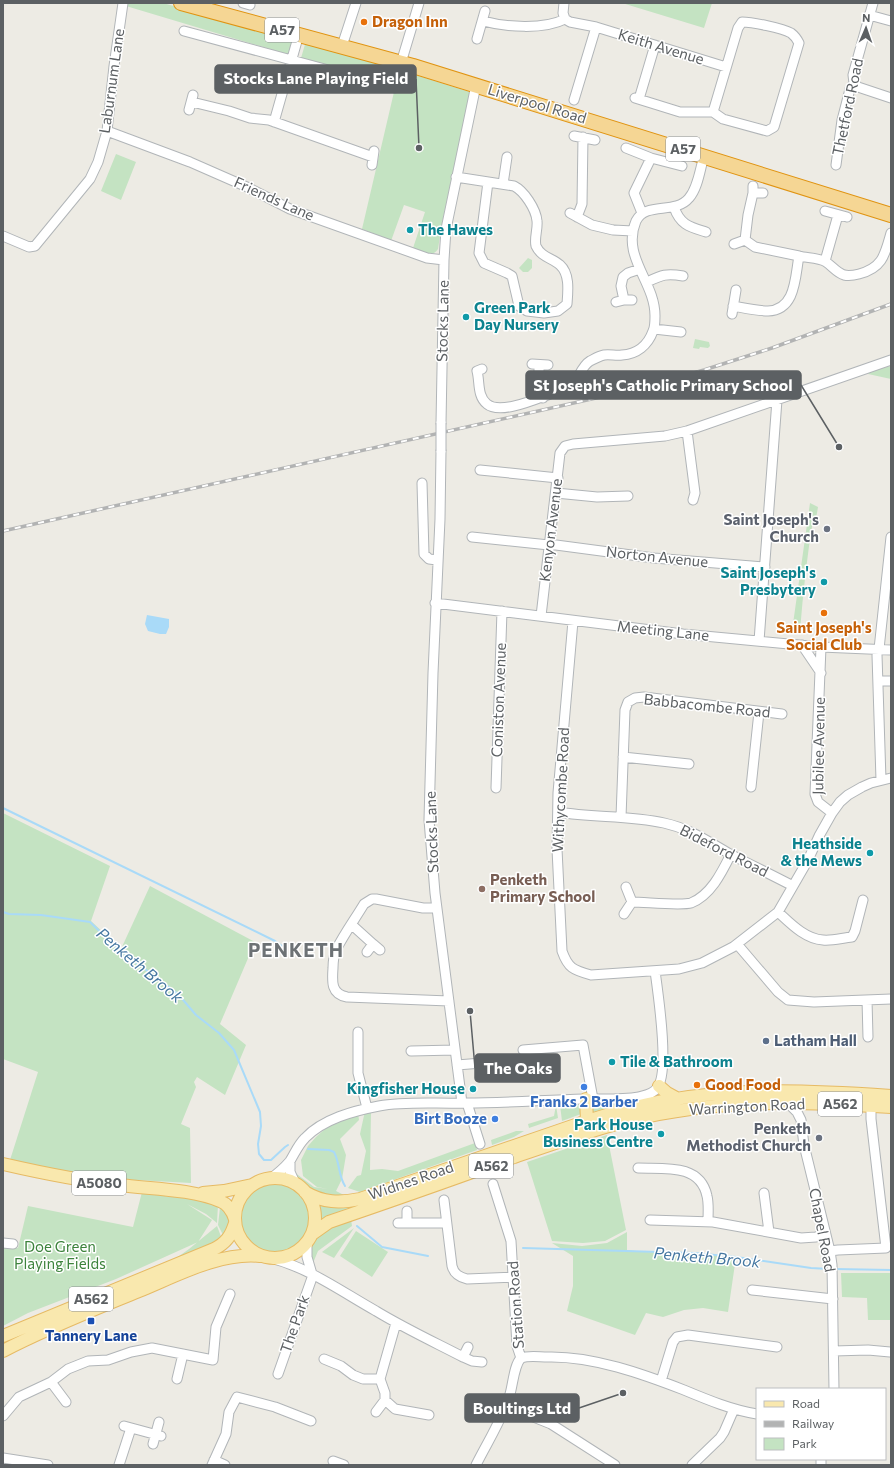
<svg xmlns="http://www.w3.org/2000/svg" width="894" height="1468" font-family="Commissioner,sans-serif">
	<style>
		.green { fill: #c4e3c2 }
		.water { fill: #a9daf8 }
		.lines { fill: none; stroke-linecap: round; stroke-linejoin: round }
		.stream { stroke: #a9daf8; stroke-width: 2 }
		.minor-casing { stroke: #b1b5b8; stroke-width: 11 }
		.major-casing { stroke: #e6ba64; stroke-width: 14 }
		.highway-casing { stroke: #e09412; stroke-width: 16 }
		.minor { stroke: #fff; stroke-width: 9 }
		.major { stroke: #f9e8ae; stroke-width: 12 }
		.highway { stroke: #f5d694; stroke-width: 14 }
		.rail-casing { stroke: #b2b3b3; stroke-width: 3.5 }
		.rail { stroke: #fff; stroke-width: 2; stroke-dasharray: 6; stroke-linecap: butt }
		.minor-bridge-casing { stroke: #b1b5b8; stroke-width: 11; stroke-linecap: butt }
		.minor-bridge { stroke: #fff; stroke-width: 9 }
		.food-dot { fill: #e8710a; stroke: #fff; stroke-width: 1.5 }
		.culture-dot { fill: #0f9aa8; stroke: #fff; stroke-width: 1.5 }
		.worship-dot { fill: #6b7280; stroke: #fff; stroke-width: 1.5 }
		.education-dot { fill: #8d6e63; stroke: #fff; stroke-width: 1.5 }
		.service-dot { fill: #5c6f8a; stroke: #fff; stroke-width: 1.5 }
		.shop-dot { fill: #3f7fe0; stroke: #fff; stroke-width: 1.5 }
		.transit-dot { fill: #1a4fb4; stroke: #fff; stroke-width: 1.5 }
		.labels { text-anchor: middle; stroke-width: 3; stroke-linejoin: round; paint-order: stroke }
		.shield { fill: #fff; stroke: #8d9092; stroke-width: 1 }
		.shield-label { font-size: 14px; font-weight: bold; fill: #5c6063 }
		.food-label { font-size: 15px; font-weight: bold; fill: #c56008; stroke: #fff; text-anchor: start }
		.street-label { font-size: 15px; fill: #5c6063; stroke: #fff }
		.culture-label { font-size: 15px; font-weight: bold; fill: #0d838f; stroke: #fff; text-anchor: end }
		.worship-label { font-size: 15px; font-weight: bold; fill: #5b616d; stroke: #fff; text-anchor: end }
		.education-label { font-size: 15px; font-weight: bold; fill: #785e54; stroke: #fff; text-anchor: start }
		.service-label { font-size: 15px; font-weight: bold; fill: #4e5e75; stroke: #fff; text-anchor: start }
		.shop-label { font-size: 15px; font-weight: bold; fill: #366cbe; stroke: #fff }
		.park-label { font-size: 15px; fill: #3d833c; stroke: #fff }
		.transit-label { font-size: 15px; font-weight: bold; fill: #164399; stroke: #fff }
		.water-label { font-size: 16px; font-style: italic; fill: #4577a1; stroke: #fff }
		.district-label { font-size: 19px; font-weight: bold; letter-spacing: 1px; fill: #6d7275; stroke: #fff }
		.leader { fill: none; stroke: #5c6063; stroke-width: 1.5 }
		.callout-dot { fill: #5c6063; stroke: #fff; stroke-width: 1.5 }
		.callout { fill: #5c6063; stroke: #5c6063; stroke-width: 1.5 }
		.callout-label { font-size: 16px; text-anchor: middle; font-weight: bold; fill: #fff }
	</style>
	<rect width="100%" height="100%" fill="#edebe4"/>
	<path class="green" d="M128,3H163L298,41L293,56L126,6Z
		M622,3H712L704,28Z
		M306,41L470,92L442,223L438,249C432,259 421,251 413,248L425,212L404,205L391,241L362,229L394,92L395,83L301,58Z
		M116,154L136,162L121,200L101,191Z
		M528,258L532,260V268L528,272H523L519,268Z
		M695,339L709,342L710,346L708,348L700,347L699,349L693,348Z
		M891,366V379L868,374L870,371Z
		M810,503L818,507L816,519L813,520C807,556 803,593 800,631H792Z
		M3,813L110,866L91,921L121,949L150,886L255,942L220,1024L246,1045L225,1095L197,1077L194,1082L196,1087L181,1124L190,1128L191,1183L99,1178L10,1160L38,1072L3,1059Z
		M634,1103L600,1112H591L590,1106L592,1104Z
		M579,1104L581,1106V1114L562,1121L560,1105Z
		M556,1105L558,1118L529,1128L528,1124L554,1116Z
		M365,1111L371,1112L370,1170L382,1169L398,1171L475,1143L477,1150L360,1192L348,1188L357,1176L361,1175L366,1151L360,1134Z
		M358,1113L359,1120L340,1139L346,1155L342,1179L336,1191L346,1196L339,1199L310,1191L297,1179L294,1172L314,1187L328,1189L317,1187L303,1176L301,1160L308,1146L316,1137L334,1121Z
		M516,1131H524L514,1137L492,1145L491,1140Z
		M607,1135L626,1230L605,1241L583,1243L552,1241L527,1162Z
		M271,1184C323,1182 324,1251 273,1253C230,1255 228,1191 271,1184Z
		M142,1192L170,1197L171,1194L218,1205L217,1223L206,1214L187,1204L212,1220L198,1242L116,1279L28,1313L3,1326V1248H18L28,1206L133,1227Z
		M319,1204L347,1205L349,1212L320,1222Z
		M220,1207L228,1213L230,1224L223,1235L218,1225Z
		M351,1219L352,1226L318,1251L313,1263L309,1257C310,1253 309,1248 311,1244C316,1229 338,1224 351,1219Z
		M217,1226L222,1239L176,1260L175,1259L189,1249Z
		M354,1228L334,1258L322,1252Z
		M356,1231L388,1252L372,1277L340,1256Z
		M627,1232V1250L644,1252L694,1253L736,1257L728,1312L703,1308L684,1310L663,1317L646,1313L635,1335L567,1311L573,1286V1256L552,1243L582,1246L607,1243Z
		M841,1273H891V1320H868L867,1298L842,1297Z"/>
	<path class="water" d="M147,615L169,619V627L166,634H160L148,631L145,624Z"/>
	<g class="lines">
		<path class="stream" d="M3,808L275,941L282,946
			M3,912L9,914L41,915L90,922L117,948L178,994L196,1015L219,1033L234,1050L260,1112L261,1126L258,1144L259,1154L264,1160H271L285,1147L288,1145
			M308,1149L329,1150L334,1152C340,1163 338,1175 345,1186
			M357,1226L382,1247L428,1256
			M523,1248L694,1253L736,1257L811,1268L829,1269
			M835,1269L891,1270"/>
		<defs>
			<path id="minor" d="M243,3L250,5
				M564,3L563,13L565,19
				M869,15L891,21
				M483,21C505,27 544,30 565,19L570,22L596,27L726,67
				M742,22C752,22 782,28 791,33C795,36 797,39 799,43L774,127L767,131L723,119L713,112L738,28Z
				M184,31L395,88
				M477,39L485,11
				M342,46L356,3
				M401,63L419,3
				M854,83L858,87L891,98
				M635,98L680,112H713
				M639,99L655,45
				M574,100L596,27
				M192,102L229,111L250,118L269,120L373,157
				M189,110L193,95
				M274,122L299,34
				M107,131L190,162L247,187L290,209L427,258L444,260
				M574,136L595,140
				M626,148L651,158L682,166
				M372,165L374,151
				M836,165L842,120L850,89L854,83L853,75L873,3
				M456,177L514,186C524,191 536,209 537,221C538,229 534,238 536,246C541,257 552,258 560,265C570,274 568,291 567,304L558,311L544,313L527,311L519,306L512,276L507,273L484,263L479,253L488,182
				M503,184L507,157
				M753,186V193H763
				M674,207C680,225 690,227 706,232
				M825,211L847,217
				M570,213L592,225L613,230L633,231
				M642,213L634,193L651,158
				M577,217L582,204L583,137
				M3,236L29,247L35,246L90,179L98,162L107,131L114,66L123,3
				M745,240L748,215L753,193
				M734,244L745,240L755,247L799,256
				M825,261L838,215
				M647,282C662,275 666,273 683,276
				M624,300L621,286L623,277L628,273L640,269
				M616,302L624,300H632
				M733,306C744,308 757,311 768,311C796,310 795,277 799,256C807,258 820,258 826,262C832,266 837,273 844,275C849,276 855,275 859,274C883,268 885,254 891,233
				M732,314L736,290
				M654,329L681,332
				M532,364L548,365
				M539,365V381L543,398
				M482,369L477,371C480,382 477,396 487,404C500,415 536,399 550,394C557,391 565,392 570,388C579,381 580,367 590,361C594,359 599,356 604,355C610,354 616,356 622,355C637,354 648,345 653,331C655,327 655,321 655,316C655,281 621,257 636,221C646,201 675,215 689,198C698,188 700,169 704,156
				M441,423L444,260L446,229L476,85
				M687,431L695,493L693,500
				M441,451L440,519L433,673L429,820L435,893L462,1103
				M480,470L558,478
				M422,483L424,554L429,559L437,560
				M556,493L597,497L628,496
				M472,537L549,545H556L654,558L765,567
				M435,603L683,634L821,647L891,650
				M541,616L560,453L565,446L573,444L665,436L687,431L891,360
				M573,621L558,793L557,849L562,951C568,968 573,970 591,975L679,969L702,963L733,947L778,912L808,860L819,836L832,813L840,802L848,795L862,787L871,783L891,778
				M759,641L777,400
				M802,645L821,673
				M821,647L815,794L818,802L832,813
				M879,649L891,537
				M877,655L881,780
				M878,681H891
				M623,757L689,764
				M751,787L759,712
				M496,788L502,611
				M558,812C594,818 629,815 664,823C691,829 707,841 730,854C751,865 772,875 793,886
				M621,817L625,710L628,702L635,698L644,697L782,714
				M632,902C645,902 681,906 691,903C711,895 722,872 731,854
				M436,908H423L376,899H372L364,904C355,919 344,934 336,950C334,955 333,962 333,968C332,982 331,994 347,997L449,1001
				M778,912C790,923 805,939 823,940C832,941 842,938 852,937L855,931L863,900
				M624,914L632,902L626,887
				M352,925L373,944
				M737,944L778,992L788,1000L814,1002L891,999
				M367,952L373,944L380,950
				M867,1000L868,1037
				M358,1032V1073L367,1108
				M523,1050L583,1045L593,1099
				M411,1051L455,1050
				M457,1065L520,1060
				M467,1103L480,1144
				M788,1103L797,1112L801,1120L804,1145L830,1251L832,1265L834,1389
				M290,1161V1172L296,1185
				M638,1168C663,1169 700,1163 707,1196C709,1204 708,1213 708,1221
				M270,1179C277,1174 284,1168 290,1161C295,1153 298,1145 305,1138C323,1119 353,1111 379,1106C407,1101 437,1104 466,1103C506,1103 545,1100 584,1099C602,1099 621,1100 639,1097C646,1095 653,1094 657,1088C670,1073 658,993 655,971
				M493,1184L511,1241L517,1346L521,1358
				M764,1193L769,1232
				M444,1200L452,1266C454,1274 459,1277 467,1279L513,1277
				M650,1220L713,1222L801,1238L816,1237L825,1233
				M398,1223H446
				M407,1223V1211
				M307,1241V1257L312,1274
				M3,1243L13,1244
				M830,1251L838,1250L886,1248L871,1119V1106
				M270,1258C308,1267 342,1292 376,1311C404,1328 434,1342 463,1357
				M752,1290L833,1299
				M396,1323L380,1379L385,1393V1400L395,1409L429,1415
				M468,1347L463,1357L472,1361L482,1362
				M834,1351L868,1350L890,1352
				M521,1358C529,1355 539,1357 548,1357C593,1356 643,1374 684,1390C708,1400 732,1410 757,1414
				M324,1359L341,1366L353,1375L363,1379H380
				M278,1374L313,1275
				M177,1379L183,1354
				M661,1381L673,1342L677,1337L688,1335L777,1347
				M51,1382L66,1402
				M506,1406L551,1424L615,1465
				M376,1412L385,1400
				M3,1416L19,1397L51,1382L68,1369L88,1361L108,1360L131,1352L152,1348L213,1360L216,1327L230,1294
				M124,1426L161,1436
				M153,1444L159,1422
				M3,1458L48,1465
				M214,1460L225,1465
				M333,1461L344,1465
				M119,1465L131,1428
				M212,1465L226,1434L229,1412L237,1397L275,1407L311,1421
				M476,1465C488,1441 502,1420 510,1394C513,1384 514,1365 521,1358
				M692,1465L720,1438L724,1432L734,1409
				M821,1465V1459"/>
			<path id="major" d="M659,1086L667,1093L678,1099
				M586,1099L587,1121
				M3,1164C42,1173 81,1181 120,1185C151,1189 192,1189 220,1201C228,1204 232,1210 235,1219
				M235 1218a40 40 0 1 1 80 0a40 40 0 1 1-80 0Z
				M305,1192C323,1203 340,1203 360,1199L587,1121C612,1113 638,1106 663,1101C738,1087 815,1091 891,1096
				M203,1193L224,1191L252,1185
				M312,1234L329,1222C391,1201 453,1179 514,1157C568,1139 621,1119 677,1111C748,1099 820,1103 891,1107
				M3,1336L214,1249C226,1243 231,1236 235,1223
				M3,1351C47,1328 93,1310 139,1291C176,1276 219,1252 260,1256"/>
			<path id="highway" d="M181,3L413,66L891,215"/>
		</defs>
		<use href="#minor" class="minor-casing"/>
		<use href="#major" class="major-casing"/>
		<use href="#highway" class="highway-casing"/>
		<use href="#minor" class="minor"/>
		<use href="#major" class="major"/>
		<use href="#highway" class="highway"/>
		<defs>
			<path id="rail" d="M3,531L645,387L704,370L772,348L891,304"/>
		</defs>
		<use href="#rail" class="rail-casing"/>
		<use href="#rail" class="rail"/>
		<defs>
			<path id="minor-bridge" d="M441,451V423"/>
		</defs>
		<use href="#minor-bridge" class="minor-bridge-casing"/>
		<use href="#minor-bridge" class="minor-bridge"/>
	</g>
	<g class="food-dot">
		<circle cx="364" cy="22" r="4"/>
		<circle cx="824" cy="613" r="4"/>
		<circle cx="697" cy="1085" r="4"/>
	</g>
	<g class="culture-dot">
		<circle cx="410" cy="230" r="4"/>
		<circle cx="466" cy="317" r="4"/>
		<circle cx="824" cy="582" r="4"/>
		<circle cx="870" cy="853" r="4"/>
		<circle cx="612" cy="1062" r="4"/>
		<circle cx="473" cy="1089" r="4"/>
		<circle cx="661" cy="1134" r="4"/>
	</g>
	<g class="worship-dot">
		<circle cx="827" cy="529" r="4"/>
		<circle cx="819" cy="1138" r="4"/>
	</g>
	<circle class="education-dot" cx="482" cy="889" r="4"/>
	<circle class="service-dot" cx="766" cy="1041" r="4"/>
	<g class="shop-dot">
		<circle cx="584" cy="1087" r="4"/>
		<circle cx="495" cy="1119" r="4"/>
	</g>
	<rect class="transit-dot" x="87" y="1317" width="8" height="8" rx="2"/>
	<g class="labels">
		<g class="shield">
			<rect x="265" y="18" width="34" height="24" rx="3"/>
			<rect x="666" y="137" width="34" height="24" rx="3"/>
			<rect x="818" y="1092" width="44" height="24" rx="3"/>
			<rect x="469" y="1154" width="44" height="24" rx="3"/>
			<rect x="72" y="1171" width="54" height="24" rx="3"/>
			<rect x="69" y="1287" width="44" height="24" rx="3"/>
		</g>
		<g class="shield-label">
			<text x="282" y="35">A57</text>
			<text x="683" y="154">A57</text>
			<text x="840" y="1109">A562</text>
			<text x="491" y="1171">A562</text>
			<text x="99" y="1188">A5080</text>
			<text x="91" y="1304">A562</text>
		</g>
		<g class="food-label">
			<text x="372" y="27">Dragon Inn</text>
			<text x="824" y="633" text-anchor="middle">Saint Joseph's<tspan x="824" dy="17">Social Club</tspan></text>
			<text x="705" y="1090">Good Food</text>
		</g>
		<g class="street-label">
			<text transform="translate(661 47) rotate(17)" y="5">Keith Avenue</text>
			<text transform="translate(112 81) rotate(-82)" y="5">Laburnum Lane</text>
			<text transform="translate(537 104) rotate(17)" y="5">Liverpool Road</text>
			<text transform="translate(848 107) rotate(-78)" y="5">Thetford Road</text>
			<text transform="translate(274 199) rotate(24)" y="5">Friends Lane</text>
			<text transform="translate(443 321) rotate(-89)" y="5">Stocks Lane</text>
			<text transform="translate(551 530) rotate(-83)" y="5">Kenyon Avenue</text>
			<text transform="translate(657 557) rotate(6)" y="5">Norton Avenue</text>
			<text transform="translate(663 631) rotate(6)" y="5">Meeting Lane</text>
			<text transform="translate(499 700) rotate(-88)" y="5">Coniston Avenue</text>
			<text transform="translate(707 706) rotate(6)" y="5">Babbacombe Road</text>
			<text transform="translate(819 746) rotate(-89)" y="5">Jubilee Avenue</text>
			<text transform="translate(561 790) rotate(-87)" y="5">Withycombe Road</text>
			<text transform="translate(432 832) rotate(-92)" y="5">Stocks Lane</text>
			<text transform="translate(724 851) rotate(27)" y="5">Bideford Road</text>
			<text transform="translate(747 1107) rotate(-3)" y="5">Warrington Road</text>
			<text transform="translate(411 1181) rotate(-19)" y="5">Widnes Road</text>
			<text transform="translate(822 1230) rotate(79)" y="5">Chapel Road</text>
			<text transform="translate(516 1305) rotate(-94)" y="5">Station Road</text>
			<text transform="translate(295 1324) rotate(-71)" y="5">The Park</text>
		</g>
		<g class="culture-label">
			<text x="418" y="235" text-anchor="start">The Hawes</text>
			<text x="474" y="313" text-anchor="start">Green Park<tspan x="474" dy="17">Day Nursery</tspan></text>
			<text x="816" y="578">Saint Joseph's<tspan x="816" dy="17">Presbytery</tspan></text>
			<text x="862" y="849">Heathside<tspan x="862" dy="17">&amp; the Mews</tspan></text>
			<text x="620" y="1067" text-anchor="start">Tile &amp; Bathroom</text>
			<text x="465" y="1094">Kingfisher House</text>
			<text x="653" y="1130">Park House<tspan x="653" dy="17">Business Centre</tspan></text>
		</g>
		<g class="worship-label">
			<text x="819" y="525">Saint Joseph's<tspan x="819" dy="17">Church</tspan></text>
			<text x="811" y="1134">Penketh<tspan x="811" dy="17">Methodist Church</tspan></text>
		</g>
		<g class="education-label">
			<text x="490" y="885">Penketh<tspan x="490" dy="17">Primary School</tspan></text>
		</g>
		<g class="service-label">
			<text x="774" y="1046">Latham Hall</text>
		</g>
		<g class="shop-label">
			<text x="584" y="1107">Franks 2 Barber</text>
			<text x="487" y="1124" text-anchor="end">Birt Booze</text>
		</g>
		<g class="park-label">
			<text x="60" y="1252">Doe Green<tspan x="60" dy="17">Playing Fields</tspan></text>
		</g>
		<g class="transit-label">
			<text x="91" y="1341">Tannery Lane</text>
		</g>
		<g class="water-label">
			<text transform="translate(140 965) rotate(40)" y="6">Penketh Brook</text>
			<text transform="translate(707 1257) rotate(5)" y="6">Penketh Brook</text>
		</g>
		<g class="district-label">
			<text x="296" y="957">PENKETH</text>
		</g>
	</g>
	<path class="leader" d="M419 148L416 79M839 447L801 385M470 1011L475 1068M623 1393L579 1408"/>
	<g class="callout-dot">
		<circle cx="419" cy="148" r="4"/>
		<circle cx="839" cy="447" r="4"/>
		<circle cx="470" cy="1011" r="4"/>
		<circle cx="623" cy="1393" r="4"/>
	</g>
	<g class="callout">
		<rect x="215" y="65" width="201" height="28" rx="4"/>
		<rect x="526" y="371" width="275" height="28" rx="4"/>
		<rect x="475" y="1054" width="85" height="28" rx="4"/>
		<rect x="465" y="1394" width="114" height="28" rx="4"/>
	</g>
	<g class="callout-label">
		<text x="316" y="84">Stocks Lane Playing Field</text>
		<text x="663" y="391">St Joseph's Catholic Primary School</text>
		<text x="518" y="1074">The Oaks</text>
		<text x="522" y="1414">Boultings Ltd</text>
	</g>
	<rect width="894" height="1468" fill="none" stroke="#5c6063" stroke-width="8"/>
	<rect x="756" y="1388" width="130" height="72" fill="#ffffff" stroke="#bebfc1"/>
	<rect x="764" y="1401" width="20" height="6" fill="#f9e8ae" stroke="#bebfc1"/>
	<text x="792" y="1408" font-size="12" fill="#5c6063">Road</text>
	<rect x="764" y="1421" width="20" height="6" fill="#b2b3b3" stroke="#bebfc1"/>
	<text x="792" y="1428" font-size="12" fill="#5c6063">Railway</text>
	<rect x="764" y="1438" width="20" height="12" fill="#c4e3c2" stroke="#bebfc1"/>
	<text x="792" y="1448" font-size="12" fill="#5c6063">Park</text>
	<g transform="translate(866 28) rotate(2)" stroke="#ffffff" stroke-width="3" paint-order="stroke">
	<path d="M0-3L7 15L0 10L-7 15Z" fill="#5c6063"/>
	<text y="-6" font-size="11" font-weight="bold" text-anchor="middle" fill="#5c6063">N</text>
	</g>
</svg>
